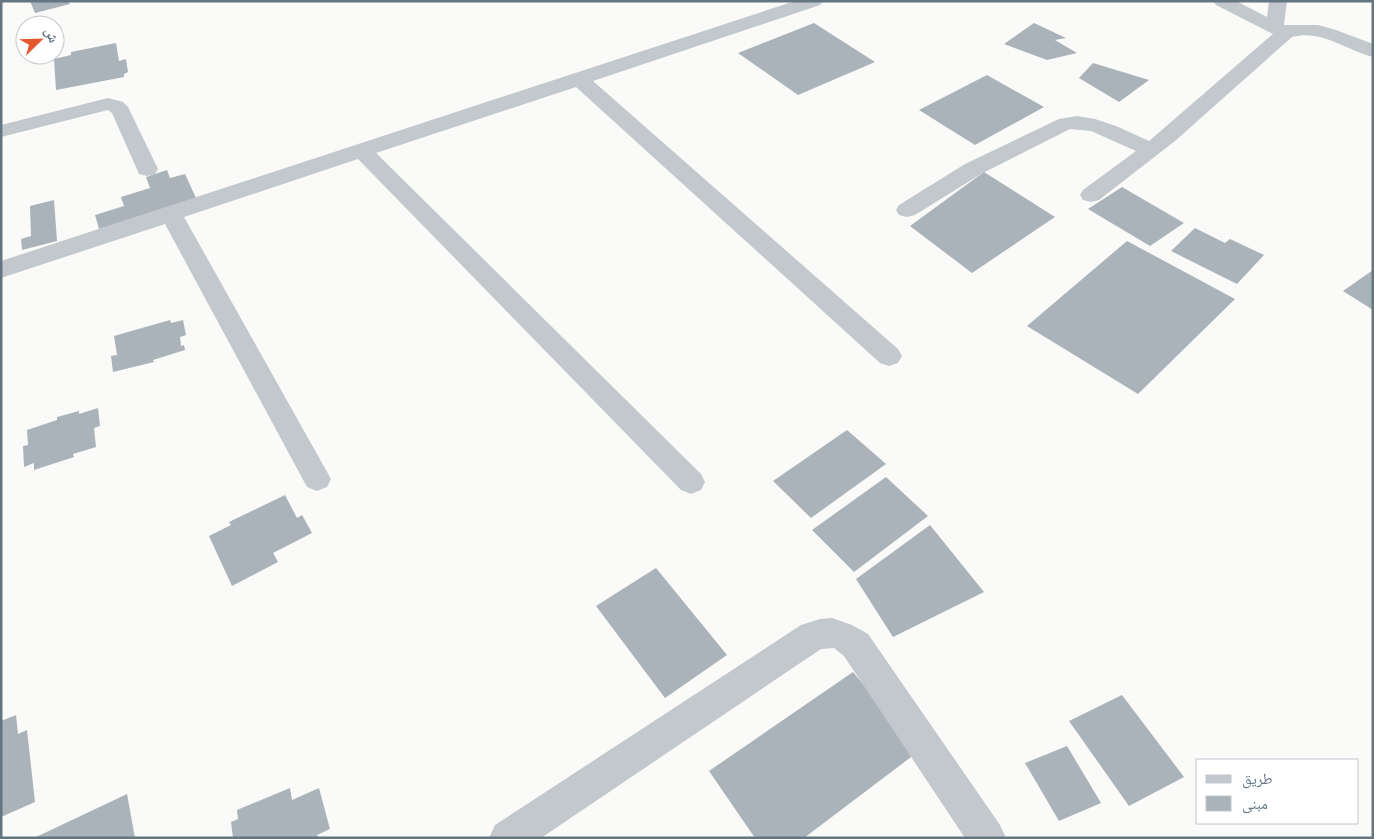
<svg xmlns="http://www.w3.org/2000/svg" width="1374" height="839" font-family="'PT Sans','Noto Naskh Arabic',sans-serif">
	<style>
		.building { fill: #aab3b9 }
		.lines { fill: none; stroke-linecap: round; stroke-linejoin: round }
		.minor { fill: #c3c8cc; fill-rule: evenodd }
	</style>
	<rect width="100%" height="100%" fill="#fafaf8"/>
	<path class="building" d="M30,1H68L70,4L35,13Z
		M814,23L875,62L798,95L738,53Z
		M1034,23L1066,38L1055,40L1077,53L1047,60L1004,44Z
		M116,43L119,61L126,59L128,72L124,74V77L56,90L54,59L71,55V52Z
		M1093,63L1149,80L1119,102L1079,78Z
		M987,75L1044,107L975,145L919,110Z
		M167,170L170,178L185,174L196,198L99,229L95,215L124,206L121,197L150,188L146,177Z
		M984,172L1055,217L972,273L910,226Z
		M1122,187L1184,223L1150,246L1088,209Z
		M54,200L57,241L22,250L21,239L31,236L30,206Z
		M1195,228L1225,243L1230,239L1264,255L1237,284L1171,251Z
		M1127,241L1235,299L1138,394L1027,326Z
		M1373,270V310L1343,291Z
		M170,320L171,323L183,320L186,335L180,337L181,346L184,345L185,350L153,360L154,362L113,372L111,356L117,355L114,336Z
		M98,408L100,426L94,428L96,447L73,454L74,457L34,470V463L24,467L23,446L28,445L27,430L57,420V417L79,411V414Z
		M847,430L886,464L811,518L773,481Z
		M886,477L928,516L854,572L812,530Z
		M285,495L297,518L302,515L312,533L273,553L278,562L232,586L209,536L231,525L229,522Z
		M930,525L984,592L893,637L856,579Z
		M656,568L727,655L665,698L596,606Z
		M853,672L919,751L804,838H755L709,771Z
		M1122,695L1184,777L1129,806L1069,721Z
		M16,715L18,734L27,730L35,802L1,817V721Z
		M1067,746L1101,803L1059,821L1025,763Z
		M290,788L292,800L319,788L330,829L317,835L318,838H233L231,822L238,819L237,810Z
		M127,794L135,838H34Z"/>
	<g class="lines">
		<path class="minor" d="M795,1H823L820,5L593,81L898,349L902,356L898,363L889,366L880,363L576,87L376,153L701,474L705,482L701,490L691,494L681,490L358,159L184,217L331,479L327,487L317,491L307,487L165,224L1,278V261Z
			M1213,1H1236L1267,17L1269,1H1287L1284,25H1318L1336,30L1373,44V57C1346,50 1321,29 1292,37L1175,141L1099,200L1091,202L1083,200L1080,195L1083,190L1136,151L1091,131L1070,129L981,174L915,215L907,217L899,215L896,210L899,205L965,164L1059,119L1077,116L1095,119L1116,126L1149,141L1273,34L1216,5Z
			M108,98L123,102L128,107L158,169L155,174L147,176L139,174L112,113L108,110L1,137V125Z
			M832,618L852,625L868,634L1000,825L1006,838H965L844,656L834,648L821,649L541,838H489L495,825L801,625L820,619Z"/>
	</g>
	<rect width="1374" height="839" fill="none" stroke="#657683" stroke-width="5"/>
	<rect x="1196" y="759" width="162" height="65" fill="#ffffff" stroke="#c1c8cd"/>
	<rect x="1206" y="775" width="25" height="8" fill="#c3c8cc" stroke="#c1c8cd"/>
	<text x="1242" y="784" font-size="15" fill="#657683">طريق</text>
	<rect x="1206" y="796" width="25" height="15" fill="#aab3b9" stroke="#c1c8cd"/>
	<text x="1242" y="809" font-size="15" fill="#657683">مبنى</text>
	<g transform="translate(40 40) rotate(67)"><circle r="24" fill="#ffffff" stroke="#c1c8cd"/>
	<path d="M0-4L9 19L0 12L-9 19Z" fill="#e4572e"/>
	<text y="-8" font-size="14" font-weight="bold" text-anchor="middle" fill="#657683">ش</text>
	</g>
</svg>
